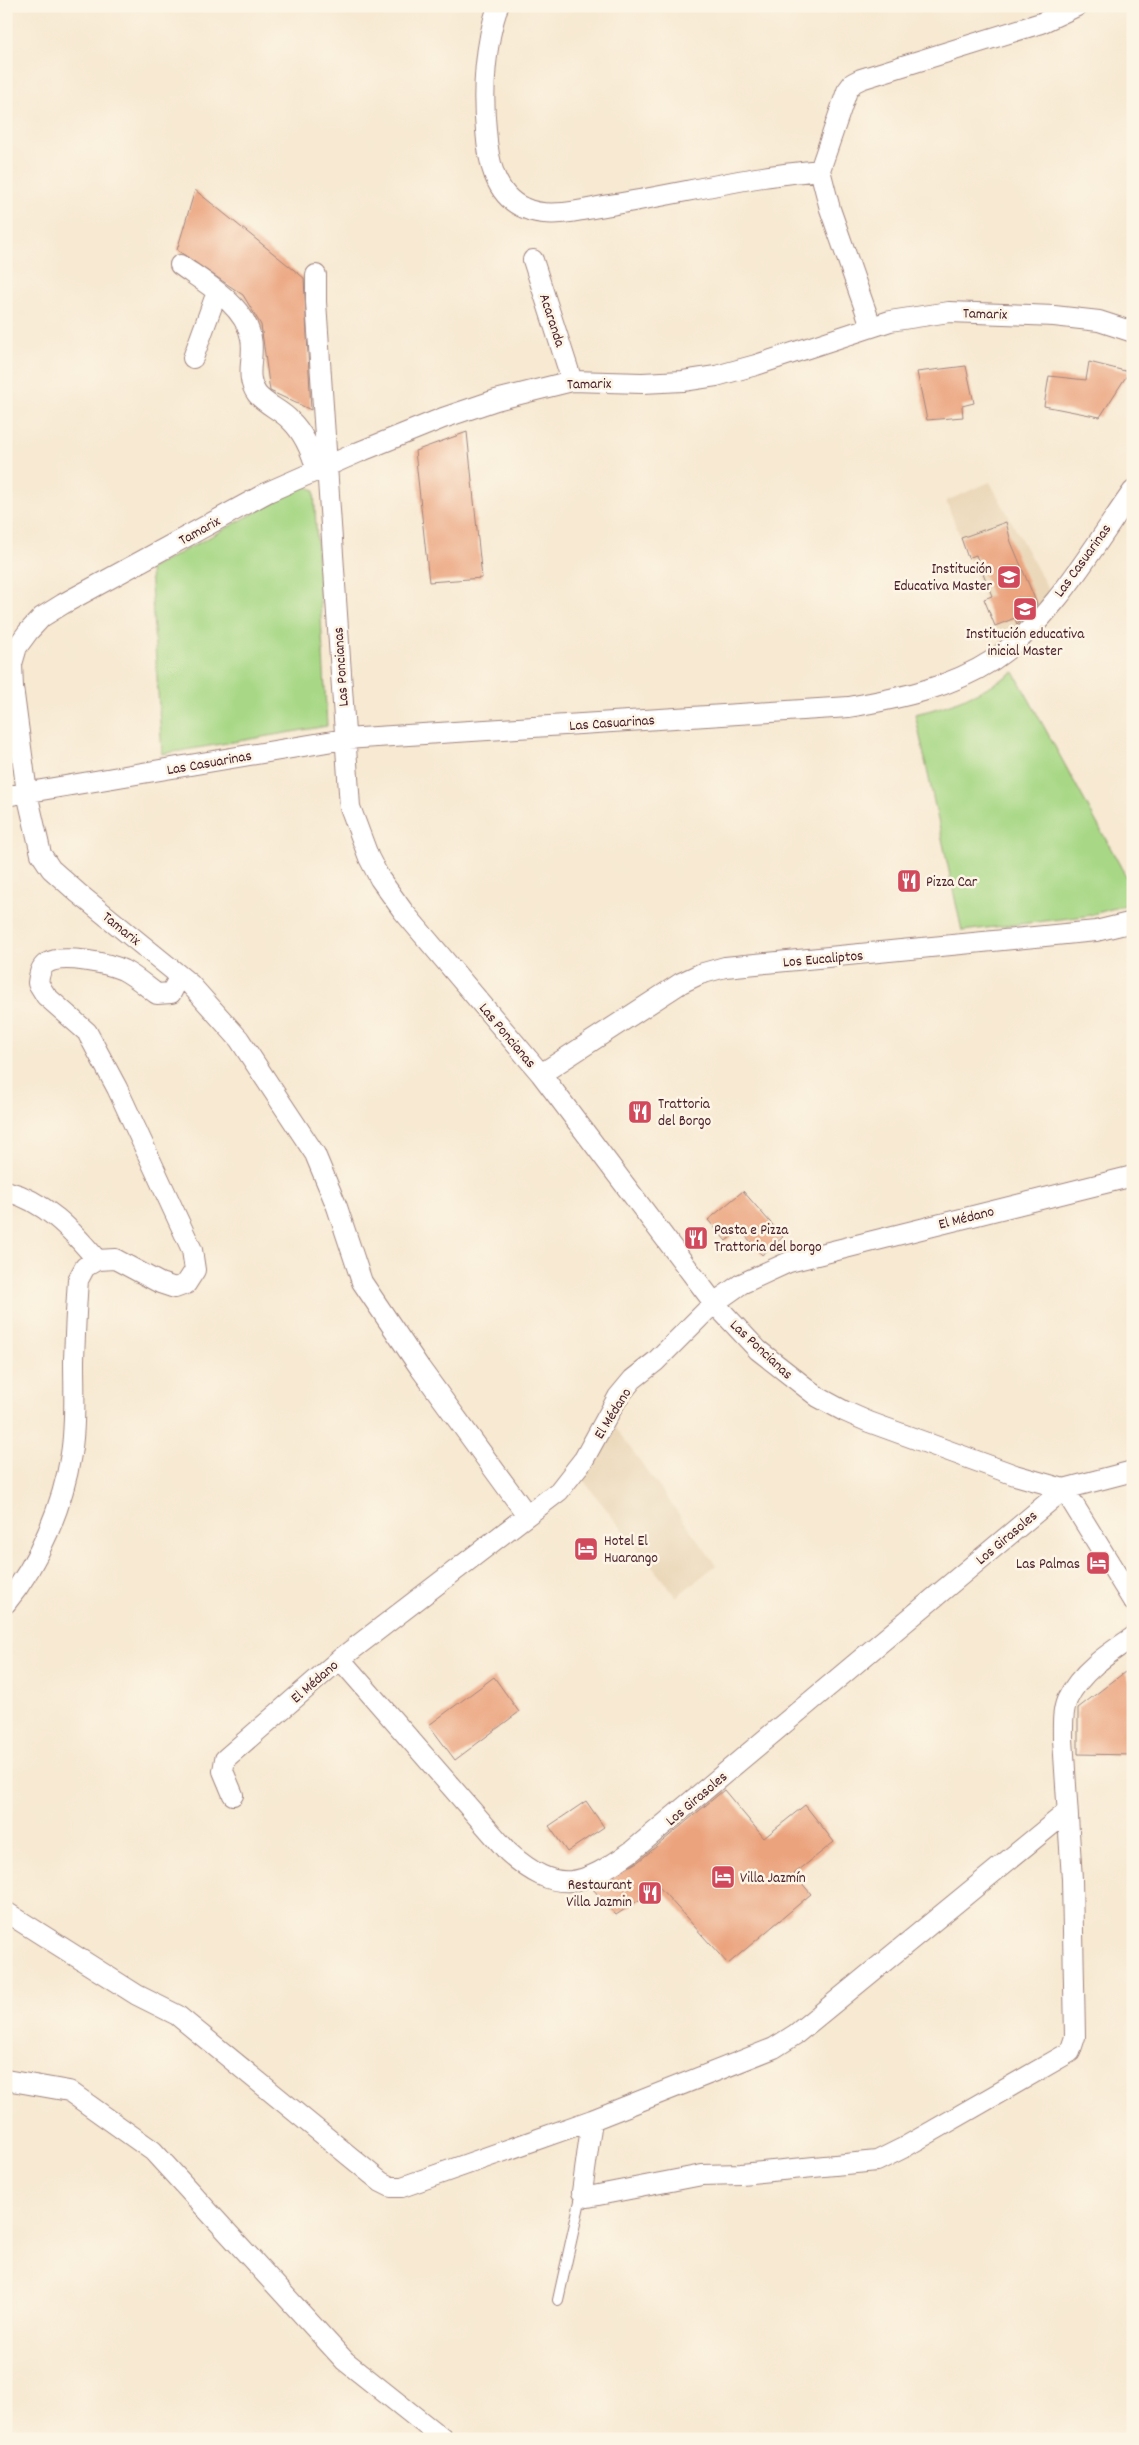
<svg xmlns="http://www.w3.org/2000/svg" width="1139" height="2445" font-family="Dekko,sans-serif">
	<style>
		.built { fill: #ebd8ba }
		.green { fill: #a8d886; stroke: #797c58 }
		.building { fill: #eba37d }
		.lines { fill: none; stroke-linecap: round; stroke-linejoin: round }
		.service-casing { stroke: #a0847e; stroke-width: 12 }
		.minor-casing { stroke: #a0847e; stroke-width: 22 }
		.service { stroke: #fff; stroke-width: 10 }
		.minor { stroke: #fff; stroke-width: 20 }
		.labels { text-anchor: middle; stroke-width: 5; stroke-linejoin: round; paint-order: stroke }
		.street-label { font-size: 15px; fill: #4a1f2b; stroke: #fcf5e5 }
		.poi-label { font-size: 15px; fill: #4a1f2b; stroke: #fcf5e5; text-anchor: start }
	</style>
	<rect width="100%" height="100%" fill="#fcf5e5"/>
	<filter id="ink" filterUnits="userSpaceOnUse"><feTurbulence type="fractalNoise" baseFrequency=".02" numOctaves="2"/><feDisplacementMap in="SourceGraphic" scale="10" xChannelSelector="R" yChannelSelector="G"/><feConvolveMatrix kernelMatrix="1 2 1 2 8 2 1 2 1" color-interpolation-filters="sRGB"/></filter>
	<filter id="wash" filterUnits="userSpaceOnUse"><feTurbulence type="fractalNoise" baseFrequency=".0096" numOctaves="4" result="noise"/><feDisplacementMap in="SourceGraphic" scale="20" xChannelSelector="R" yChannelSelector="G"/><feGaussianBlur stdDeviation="1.12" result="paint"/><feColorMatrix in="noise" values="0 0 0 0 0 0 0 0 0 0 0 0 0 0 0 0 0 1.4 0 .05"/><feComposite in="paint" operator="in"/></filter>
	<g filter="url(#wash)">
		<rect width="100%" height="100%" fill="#f7e9d2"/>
		<path class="built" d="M990,482L1052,596L1003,645L946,501Z
			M615,1427L716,1565L676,1597L583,1480L599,1457Z"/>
		<path class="green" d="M305,486L314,490L327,726L162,754L150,569Z
			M1014,672L1133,889V903L1086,916L962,931L915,714C952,706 982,692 1014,672Z"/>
		<g id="blocks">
			<path class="building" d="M195,190L304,278L311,410L270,391L261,325L243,295L177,250Z
				M1089,362L1129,372L1100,417L1044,406L1049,376L1086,380Z
				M966,366L974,403L962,406L963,417L927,420L917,372Z
				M467,432L482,578L429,582L415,451Z
				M1006,522L1011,542L1037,604L1017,625L1015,618L995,626L984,599L992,596L976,555L968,558L961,538Z
				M743,1191L783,1237L762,1255L740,1229L726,1241L708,1220Z
				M1125,1672L1133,1687V1755L1078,1754V1708Z
				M494,1677L519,1712L455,1760L429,1725Z
				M724,1790L764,1838L805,1805L834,1842L794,1874L811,1894L728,1964L659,1887L616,1915L592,1888L639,1861Z
				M586,1801L604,1827L567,1852L549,1826Z"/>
		</g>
	</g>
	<g filter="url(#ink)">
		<use href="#blocks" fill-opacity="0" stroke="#a0847e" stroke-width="1"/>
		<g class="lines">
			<defs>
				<path id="service" d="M558,2300L582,2192"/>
				<path id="minor" d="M498,6C485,44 482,91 486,130C488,159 494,195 524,208C550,220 583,209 610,205C661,197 712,185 763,177C782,174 801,172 820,170
					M533,260L572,381
					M180,265C205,283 245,305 251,338C255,358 244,376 257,394C266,405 281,410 290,420C304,433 312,453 317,471
					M316,275V302L350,807L369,858L380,879L403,911L541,1074L714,1303L758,1350L818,1397L844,1411L869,1422L1015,1475L1064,1489L1133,1471
					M871,326L830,209L820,170L847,91L853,83L861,79L1041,23L1077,6
					M193,358L217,292
					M6,796L345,739L849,707C900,698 950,688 993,660C1051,622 1093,547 1133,491
					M541,1074L681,983L700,974L725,967L1096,931L1133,922
					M6,1191C45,1201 72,1230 97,1260L115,1259L160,1283L175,1288L186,1284L195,1270L192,1250L117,1088L87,1032L46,996L38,983C39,976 40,967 47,963C62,954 108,963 123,970C135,976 146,986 157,994L171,993L180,976
					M527,1515L420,1368L362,1282L337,1207L315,1154L239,1039L190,984L78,893L51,869L41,854L27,793L13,687L12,664L17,647L28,632L42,617L63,604L268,492L359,452L443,418L496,400L572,381L642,383L683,381L716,376L756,365L890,321L949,312L1054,316L1099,321L1133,332
					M6,1603C39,1563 63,1505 71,1454C76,1423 74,1391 74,1360C75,1333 76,1307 78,1280L85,1267L97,1260
					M340,1659L508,1852C557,1896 583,1886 632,1851L1064,1489L1133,1601
					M233,1795L223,1771L225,1759L340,1659L559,1491L584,1459L618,1397L633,1379L656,1361L714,1303L741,1284L789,1262L1133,1176
					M6,1912L137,1995L177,2015L381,2182L391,2187H402L592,2120L774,2048L796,2034L1067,1812
					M6,2080L69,2091L153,2151L345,2361L443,2439
					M592,2120L582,2192L588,2197L702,2175L741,2174L877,2161L903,2148L1070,2052L1075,2037L1072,1879L1063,1739C1063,1726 1062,1712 1067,1700C1080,1672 1109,1653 1133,1637"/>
			</defs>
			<use href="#service" class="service-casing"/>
			<use href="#minor" class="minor-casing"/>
			<use href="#service" class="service"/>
			<use href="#minor" class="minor"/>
		</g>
	</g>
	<defs>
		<symbol id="school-square" viewBox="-11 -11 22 22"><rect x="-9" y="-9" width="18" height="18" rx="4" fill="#d1495b" stroke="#fcf5e5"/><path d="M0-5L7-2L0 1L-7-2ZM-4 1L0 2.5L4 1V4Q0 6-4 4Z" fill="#fff"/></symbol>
		<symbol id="restaurant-square" viewBox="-11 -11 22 22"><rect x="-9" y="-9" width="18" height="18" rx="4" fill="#d1495b" stroke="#fcf5e5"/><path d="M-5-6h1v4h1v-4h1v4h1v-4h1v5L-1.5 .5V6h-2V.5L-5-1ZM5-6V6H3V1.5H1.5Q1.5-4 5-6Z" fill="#fff"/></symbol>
		<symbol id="hotel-square" viewBox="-11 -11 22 22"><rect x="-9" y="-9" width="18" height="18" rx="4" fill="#d1495b" stroke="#fcf5e5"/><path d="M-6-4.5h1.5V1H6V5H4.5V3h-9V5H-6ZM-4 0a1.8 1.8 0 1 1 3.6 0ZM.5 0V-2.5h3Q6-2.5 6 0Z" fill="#fff"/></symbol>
	</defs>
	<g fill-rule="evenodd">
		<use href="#school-square" x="995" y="563" width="28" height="28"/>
		<use href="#school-square" x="1011" y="595" width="28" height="28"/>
		<use href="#restaurant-square" x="895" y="867" width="28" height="28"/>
		<use href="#restaurant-square" x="626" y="1098" width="28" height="28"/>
		<use href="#restaurant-square" x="682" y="1224" width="28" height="28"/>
		<use href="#hotel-square" x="572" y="1535" width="28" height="28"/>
		<use href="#hotel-square" x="1084" y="1549" width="28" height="28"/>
		<use href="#hotel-square" x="709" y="1863" width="28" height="28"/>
		<use href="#restaurant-square" x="636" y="1879" width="28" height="28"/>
	</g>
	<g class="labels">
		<g class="street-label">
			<text transform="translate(985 313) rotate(2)" y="5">Tamarix</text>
			<text transform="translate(553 320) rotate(72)" y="5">Acaranda</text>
			<text transform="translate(589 383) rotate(-1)" y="5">Tamarix</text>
			<text transform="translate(199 530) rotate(-29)" y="5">Tamarix</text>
			<text transform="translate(1082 560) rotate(-54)" y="5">Las Casuarinas</text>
			<text transform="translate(340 667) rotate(-94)" y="5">Las Poncianas</text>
			<text transform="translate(612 722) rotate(-4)" y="5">Las Casuarinas</text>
			<text transform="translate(209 762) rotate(-10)" y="5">Las Casuarinas</text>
			<text transform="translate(122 928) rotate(39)" y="5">Tamarix</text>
			<text transform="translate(823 958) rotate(-5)" y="5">Los Eucaliptos</text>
			<text transform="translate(508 1035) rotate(50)" y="5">Las Poncianas</text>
			<text transform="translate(966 1217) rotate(-14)" y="5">El Médano</text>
			<text transform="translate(762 1349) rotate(43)" y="5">Las Poncianas</text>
			<text transform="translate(612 1413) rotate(-58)" y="5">El Médano</text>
			<text transform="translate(1006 1537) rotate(-40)" y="5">Los Girasoles</text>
			<text transform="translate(314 1681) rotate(-41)" y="5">El Médano</text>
			<text transform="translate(696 1798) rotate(-40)" y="5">Los Girasoles</text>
		</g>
		<g class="poi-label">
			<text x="992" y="573" text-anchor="end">Institución<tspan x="992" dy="17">Educativa Master</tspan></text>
			<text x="1025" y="638" text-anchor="middle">Institución educativa<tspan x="1025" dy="17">inicial Master</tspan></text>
			<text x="926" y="886">Pizza Car</text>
			<text x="658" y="1108">Trattoria<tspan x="658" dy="17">del Borgo</tspan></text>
			<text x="714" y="1234">Pasta e Pizza<tspan x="714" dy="17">Trattoria del borgo</tspan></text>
			<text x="604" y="1545">Hotel El<tspan x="604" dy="17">Huarango</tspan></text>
			<text x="1080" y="1568" text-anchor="end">Las Palmas</text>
			<text x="740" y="1882">Villa Jazmín</text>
			<text x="632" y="1889" text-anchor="end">Restaurant<tspan x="632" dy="17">Villa Jazmin</tspan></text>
		</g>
	</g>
	<rect width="1139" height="2445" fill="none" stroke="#fcf5e5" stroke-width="25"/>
</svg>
